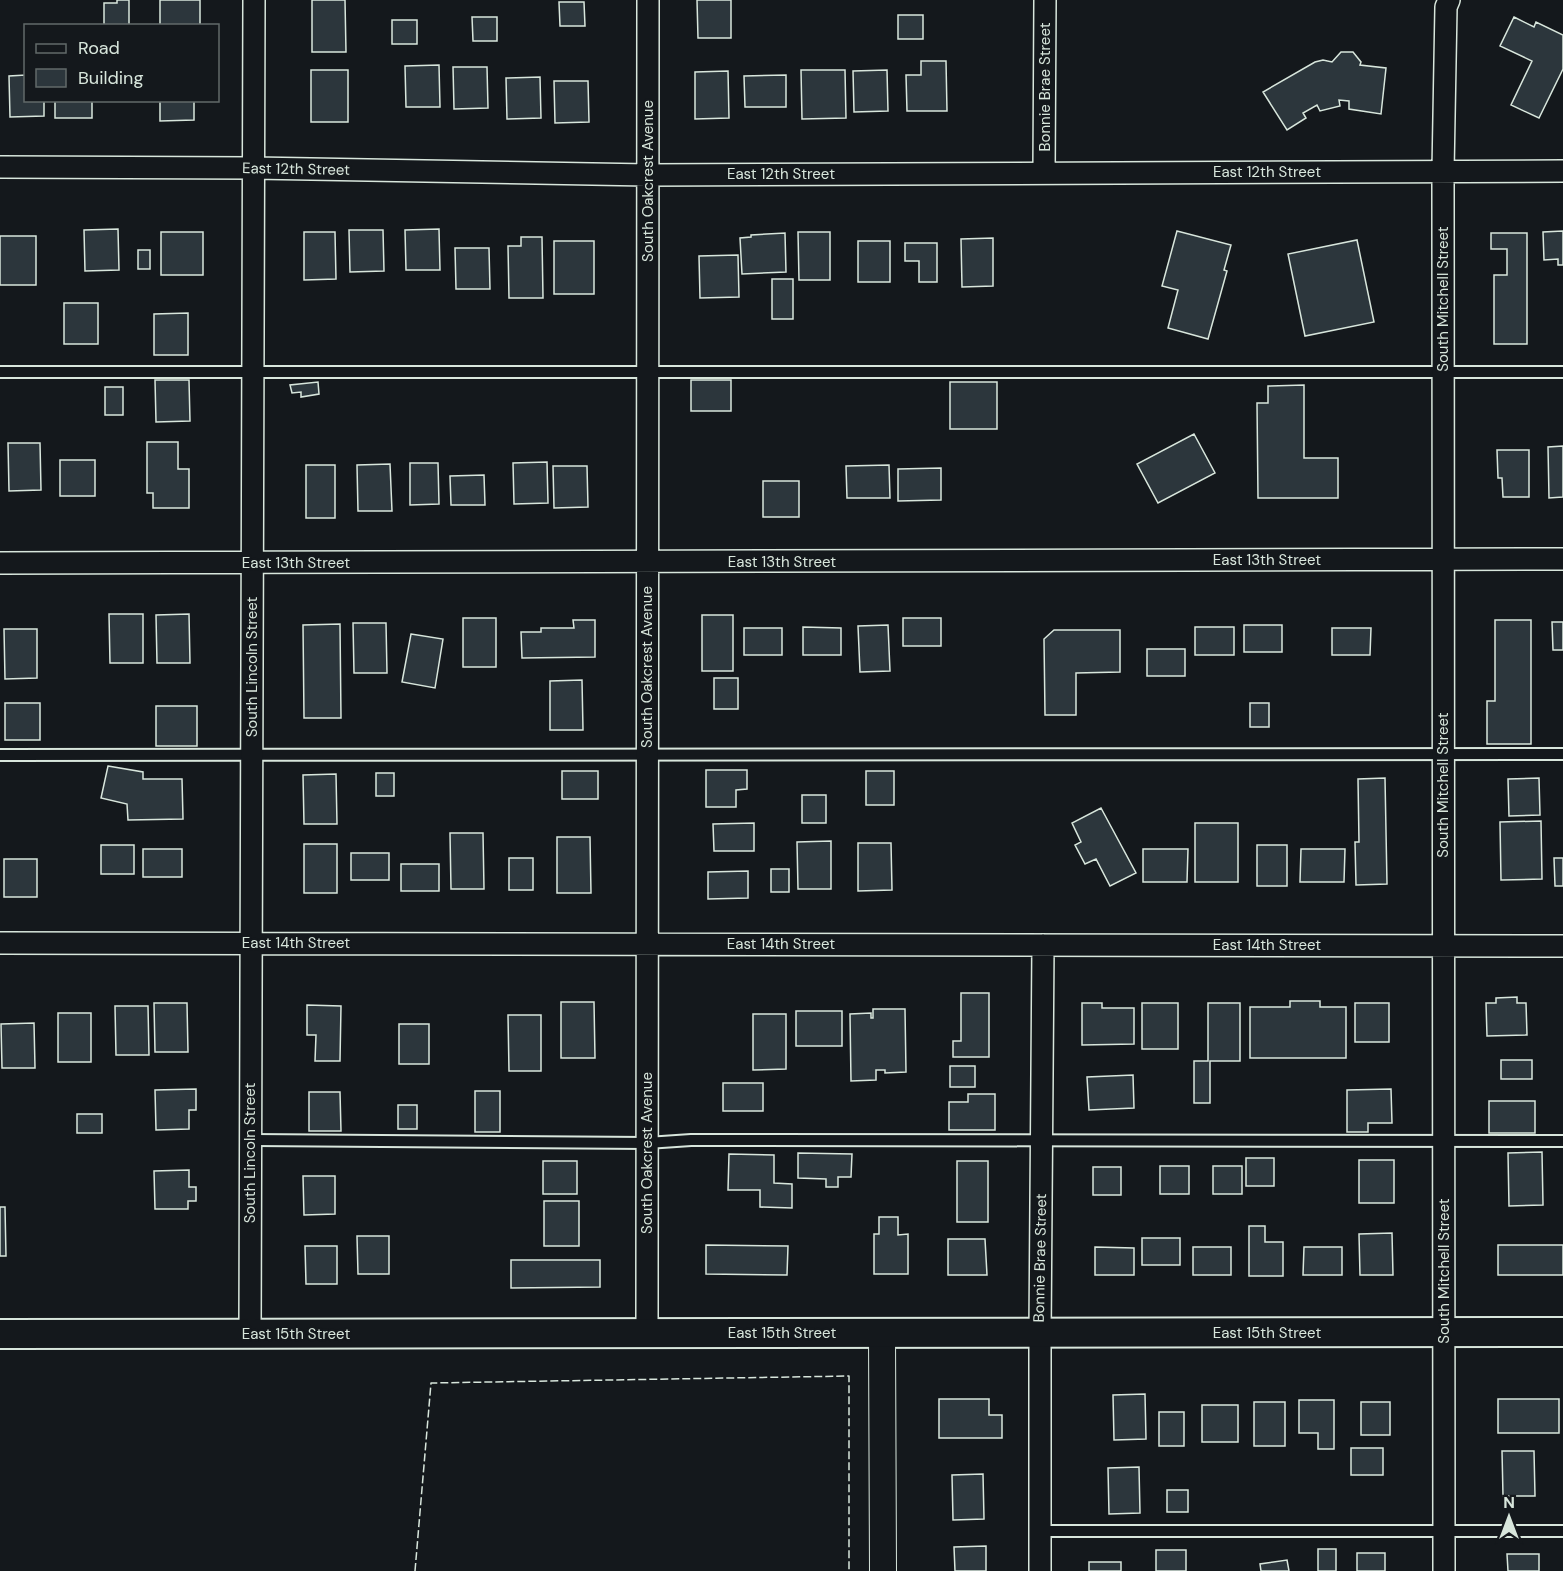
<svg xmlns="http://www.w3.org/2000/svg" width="1563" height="1571" font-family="'DM Sans',sans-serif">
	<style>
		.building { fill: #2c363c; stroke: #d8e6dc; stroke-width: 1.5 }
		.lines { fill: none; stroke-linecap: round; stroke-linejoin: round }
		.service-casing { stroke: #d8e6dc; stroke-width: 14 }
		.minor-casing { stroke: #d8e6dc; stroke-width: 24 }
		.tertiary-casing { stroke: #d8e6dc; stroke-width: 28 }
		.secondary-casing { stroke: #d8e6dc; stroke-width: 32 }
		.service { stroke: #14181c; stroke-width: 10 }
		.minor { stroke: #14181c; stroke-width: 21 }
		.tertiary { stroke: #14181c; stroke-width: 26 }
		.secondary { stroke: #14181c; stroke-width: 28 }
		.fence { stroke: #d8e6dc; stroke-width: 1.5; stroke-dasharray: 8 3; stroke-linecap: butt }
		.labels { text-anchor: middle; stroke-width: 4.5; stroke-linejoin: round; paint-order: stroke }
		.street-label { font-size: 15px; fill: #d8e6dc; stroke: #14181c }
	</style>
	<rect width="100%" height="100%" fill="#14181c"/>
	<path class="building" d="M117,0H129V26H104V3H117Z
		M160,0H200V26H160Z
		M312,0H345L346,52H312Z
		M697,0H731V38H698Z
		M559,2H584L585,26H560Z
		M898,15H923V39H898Z
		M472,17H497V41H473Z
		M1514,17L1534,27L1536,22L1563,35V69L1539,118L1511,105L1532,61L1500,46Z
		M392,20H417V44H392Z
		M1341,52H1353L1361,62L1360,65L1386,68L1381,114L1349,109V101L1339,100L1340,106L1320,111L1317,105L1303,113L1306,118L1287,130L1263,92L1315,62L1323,60L1332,62Z
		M921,61H946L947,111H907L906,75H921Z
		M439,65L440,107H406L405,66Z
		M453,67H487L488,108L454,109Z
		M311,70H348V122H311Z
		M801,70H845L846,118L802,119Z
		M887,70L888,111L854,112L853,71Z
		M728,71L729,118L695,119V72Z
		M26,75V100H44V116L10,117L9,76Z
		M786,75V107H745L744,76Z
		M540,77L541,118L507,119L506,78Z
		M554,81H588L589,122L555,123Z
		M55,100H92V118H55Z
		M160,100H194V120L160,121Z
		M118,229L119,270L85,271L84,230Z
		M439,229L440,270H406L405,230Z
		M349,230H383L384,271L350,272Z
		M1177,231L1231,245L1224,270L1227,271L1208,339L1168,328L1178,290L1162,286Z
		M1563,231V265H1558V259L1544,260L1543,232Z
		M161,232H203V275H161Z
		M304,232H335L336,279L304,280Z
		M798,232H830V280H799Z
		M785,233L786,272L742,274L740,238L751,237V235Z
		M1491,233H1527V344H1494V275H1507V249H1491Z
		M0,236H36V285H0Z
		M521,237H542L543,298H509L508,246H521Z
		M993,238V286L962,287L961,239Z
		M1357,240L1374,322L1305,336L1288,254Z
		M554,241H594V294H554Z
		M858,241H890V282H858Z
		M905,243H937V282H919V261H905Z
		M455,248H489L490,289H456Z
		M138,250H150V269H138Z
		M738,255L739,297L700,298L699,256Z
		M772,279H793V319H772Z
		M64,303H98V344H64Z
		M188,313V355H154V314Z
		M155,380H189L190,421L156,422Z
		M691,380H731V411H691Z
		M318,382L319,394L301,397V392L292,393L290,385Z
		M950,382H997V429H950Z
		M1304,385V458H1338V498H1258L1257,403H1268V386Z
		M105,387H123V415H105Z
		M1194,434L1215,473L1158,503L1137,464Z
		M147,442H178V469H189V508H153V493H147Z
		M8,443H40L41,490L9,491Z
		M1563,446V497L1549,498L1548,447Z
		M1497,450H1529V497H1503L1502,478H1498Z
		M60,460H95V496H60Z
		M547,462L548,503L514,504L513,463Z
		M410,463H438L439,504L410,505Z
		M390,464L392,511H358L357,465Z
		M306,465H335V518H306Z
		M889,465L890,498H847L846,466Z
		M553,466H587L588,507L554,508Z
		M941,468V500L898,501V469Z
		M484,475L485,505H451L450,476Z
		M763,481H799V517H763Z
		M109,614H143V663H110Z
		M189,614L190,663H157L156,615Z
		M702,615H733V671H702Z
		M463,618H496V667H463Z
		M903,618H941V646H903Z
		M573,620H595V657L522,658L521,632H541V628H574Z
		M1495,620H1531V744H1487V701H1495Z
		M1552,622H1563V650H1553Z
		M353,623H386L387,673H354Z
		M340,624L341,718H304L303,625Z
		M888,625L890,671L860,672L858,626Z
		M1244,625H1282V652H1244Z
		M803,627L841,628V655H803Z
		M1195,627H1234V655H1195Z
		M744,628H782V655H744Z
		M1332,628H1371L1370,655H1332Z
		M4,629H37V678L5,679Z
		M1054,630H1120V672L1076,673V715H1045L1044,639Z
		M411,634L443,639L435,688L402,682Z
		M1147,649H1185V676H1147Z
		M714,678H738V709H714Z
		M582,680L583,730H550V681Z
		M5,703H40V740H5Z
		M1250,703H1269V727H1250Z
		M156,706H197V746H156Z
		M108,766L143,772V779H182L183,819L128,820L127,804L101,798Z
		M706,770H747V789L736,790V807H706Z
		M562,771H598V799H562Z
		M866,771H894V805H866Z
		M376,773H394V796H376Z
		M336,774L337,824H304L303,775Z
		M1385,778L1387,884L1356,885L1355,842H1359L1358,779Z
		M1539,778L1540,815L1509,816L1508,779Z
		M802,795H826V823H802Z
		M1101,808L1136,873L1110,886L1096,859L1085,864L1075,845L1081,842L1072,823Z
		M1541,821L1542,879L1501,880L1500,822Z
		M754,823V851H714L713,824Z
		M1195,823H1238V882H1195Z
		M450,833H483L484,889H451Z
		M557,837H590L591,893H557Z
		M831,841V889H798L797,842Z
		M858,843H891L892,890L858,891Z
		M304,844H337V893H304Z
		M101,845H134V874H101Z
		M1257,845H1287V886H1257Z
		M143,849H182V877H143Z
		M1143,849H1188L1187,882H1143Z
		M1301,849H1345L1344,882H1300Z
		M351,853H389V880H351Z
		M509,858H533V890H509Z
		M1554,858H1563V886H1555Z
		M4,859H37V897H4Z
		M401,864H439V891H401Z
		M771,869H789V892H771Z
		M748,871V898L708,899V872Z
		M961,993H989V1057H953V1041H961Z
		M1517,997V1003H1526L1527,1035L1487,1036L1486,1003H1496V998Z
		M1290,1001H1320V1007H1346V1058H1250V1007H1290Z
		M561,1002H594L595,1058H561Z
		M154,1003H187L188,1052H155Z
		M1082,1003H1102V1008H1134V1044L1082,1045Z
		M1142,1003H1178V1049H1142Z
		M1208,1003H1240V1061H1210V1103H1194V1061H1208Z
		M1355,1003H1389V1042H1355Z
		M307,1005L341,1006L340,1061H315L316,1035H307Z
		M115,1006H148L149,1055H116Z
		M873,1009H905L906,1072L885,1073V1070H876V1080L851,1081L850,1014L871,1013V1018H873Z
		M796,1011H842V1046H796Z
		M58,1013H91V1062H58Z
		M753,1014H786V1069L753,1070Z
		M508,1015H541V1071H509Z
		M34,1023L35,1068H2L1,1024Z
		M399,1024H429V1064H399Z
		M1501,1060H1532V1079H1501Z
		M950,1066H975V1087H950Z
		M1133,1075L1134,1108L1089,1110L1087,1077Z
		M723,1083H763V1111H723Z
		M196,1089V1110H189V1129L156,1130L155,1090Z
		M1391,1089L1392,1123H1368V1132H1347V1090Z
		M475,1091H500V1132H475Z
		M309,1092H340L341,1131H309Z
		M968,1094H995V1130H949V1102H968Z
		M1489,1101H1535V1133H1489Z
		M398,1105H417V1129H398Z
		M77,1114H102V1133H77Z
		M1542,1152L1543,1205L1509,1206L1508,1153Z
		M798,1153L852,1154L851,1177H838V1187H826V1179L798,1178Z
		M729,1154L774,1155V1183L792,1184V1208L760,1207V1190H728Z
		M1246,1158H1274V1186H1246Z
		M1359,1160H1394V1203H1359Z
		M543,1161H577V1194H543Z
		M957,1161H988V1222H957Z
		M1160,1166H1189V1194H1160Z
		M1213,1166H1242V1194H1213Z
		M1093,1167H1121V1195H1093Z
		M189,1170V1187H196V1201H188V1209H155L154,1171Z
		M303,1176H335V1214L304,1215Z
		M544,1201H579V1246H544Z
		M0,1207H5L6,1256H0Z
		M879,1217H898V1235L908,1234V1274H874V1234H879Z
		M1249,1226H1265V1242H1283V1276H1249Z
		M1392,1233L1393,1275H1360L1359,1234Z
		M357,1236H389V1274H358Z
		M1142,1238H1180V1265H1142Z
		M948,1239H985L987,1275H948Z
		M706,1245L788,1246L787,1275L706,1274Z
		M1498,1245H1563V1275H1498Z
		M305,1246H337V1284H306Z
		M1095,1247L1134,1248V1275H1095Z
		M1193,1247H1231V1275H1193Z
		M1304,1247H1342V1275H1303Z
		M511,1260H600V1287L511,1288Z
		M1145,1394L1146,1439L1114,1440L1113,1395Z
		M939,1399H989V1415H1002V1438H939Z
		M1498,1399H1559V1433H1498Z
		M1299,1400H1334V1449H1318V1433H1299Z
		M1254,1402H1285V1446H1254Z
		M1361,1402H1390V1435H1361Z
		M1202,1405H1238V1442H1202Z
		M1159,1412H1184V1446H1159Z
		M1351,1448H1383V1475H1351Z
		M1502,1451H1534L1535,1496H1503Z
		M1139,1467L1140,1513L1109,1514L1108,1468Z
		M983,1474L984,1519L953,1520L952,1475Z
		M1167,1490H1188V1512H1167Z
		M986,1546V1571H955L954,1547Z
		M1318,1549H1336V1571H1318Z
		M1156,1550H1186V1571H1156Z
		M1357,1553H1385V1571H1357Z
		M1507,1554H1539V1571H1508Z
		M1287,1560L1289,1571H1261L1260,1564Z
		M1089,1562H1121V1571H1089Z"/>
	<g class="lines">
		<defs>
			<path id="service" d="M0,372H1563
				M0,755L1563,754
				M250,1140L647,1143L691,1140L1563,1141
				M1040,1531H1563"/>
			<path id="minor" d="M0,167L253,168L648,175L1563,171
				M1044,173L1045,0
				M0,563L1563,559
				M0,943L1563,946
				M250,1334L254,0
				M647,1334L648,0
				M1040,1571V1333L1043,945
				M1444,1571L1443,171L1446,7L1449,0"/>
			<path id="tertiary" d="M882,1333L883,1571"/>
			<path id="secondary" d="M0,1334L1563,1332"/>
		</defs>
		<use href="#service" class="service-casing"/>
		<use href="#minor" class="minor-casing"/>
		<use href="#tertiary" class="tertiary-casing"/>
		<use href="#secondary" class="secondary-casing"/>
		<use href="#service" class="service"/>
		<use href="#minor" class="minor"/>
		<use href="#tertiary" class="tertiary"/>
		<use href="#secondary" class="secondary"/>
		<path class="fence" d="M415,1571L431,1383L849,1376V1571"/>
	</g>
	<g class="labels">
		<g class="street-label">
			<text transform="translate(1045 87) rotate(-90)" y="5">Bonnie Brae Street</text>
			<text transform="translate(296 169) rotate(1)" y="5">East 12th Street</text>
			<text x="1267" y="177">East 12th Street</text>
			<text x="781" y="179">East 12th Street</text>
			<text transform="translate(648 181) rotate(-90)" y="5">South Oakcrest Avenue</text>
			<text transform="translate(1443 299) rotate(-90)" y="5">South Mitchell Street</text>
			<text x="1267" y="565">East 13th Street</text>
			<text x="782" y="567">East 13th Street</text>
			<text x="296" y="568">East 13th Street</text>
			<text transform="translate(252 667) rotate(-90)" y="5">South Lincoln Street</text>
			<text transform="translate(647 667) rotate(-90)" y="5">South Oakcrest Avenue</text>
			<text transform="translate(1443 785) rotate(-90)" y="5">South Mitchell Street</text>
			<text x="296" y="948">East 14th Street</text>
			<text x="781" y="949">East 14th Street</text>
			<text x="1267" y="950">East 14th Street</text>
			<text transform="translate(250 1153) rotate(-90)" y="5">South Lincoln Street</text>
			<text transform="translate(647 1153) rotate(-90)" y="5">South Oakcrest Avenue</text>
			<text transform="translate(1040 1258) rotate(-89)" y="5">Bonnie Brae Street</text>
			<text transform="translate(1444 1271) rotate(-90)" y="5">South Mitchell Street</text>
			<text x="782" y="1338">East 15th Street</text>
			<text x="1267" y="1338">East 15th Street</text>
			<text x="296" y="1339">East 15th Street</text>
		</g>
	</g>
	<rect x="24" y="24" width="195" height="78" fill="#14181c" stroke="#626a69" stroke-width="1.5"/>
	<rect x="36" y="44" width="30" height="9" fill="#14181c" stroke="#626a69" stroke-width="1.5"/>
	<text x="78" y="54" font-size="18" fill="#d8e6dc">Road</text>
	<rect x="36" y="69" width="30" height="18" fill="#2c363c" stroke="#626a69" stroke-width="1.5"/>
	<text x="78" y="84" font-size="18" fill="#d8e6dc">Building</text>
	<g transform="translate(1509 1517)" stroke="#14181c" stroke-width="4.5" paint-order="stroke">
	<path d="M0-4.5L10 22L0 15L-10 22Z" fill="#d8e6dc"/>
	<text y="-9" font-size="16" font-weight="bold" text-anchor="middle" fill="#d8e6dc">N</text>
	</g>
</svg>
